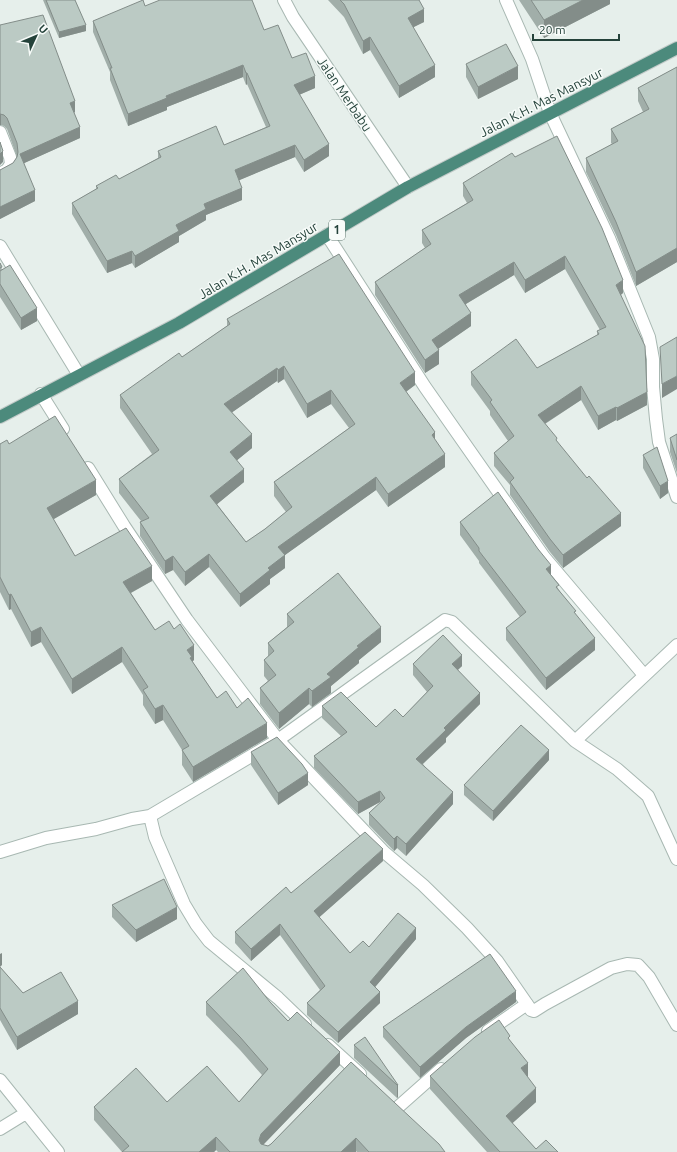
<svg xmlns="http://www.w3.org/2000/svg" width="677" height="1152" font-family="Ubuntu,sans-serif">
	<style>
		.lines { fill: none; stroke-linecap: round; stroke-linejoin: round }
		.minor-casing { stroke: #a8b8b2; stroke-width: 14 }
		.trunk-casing { stroke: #c2cac8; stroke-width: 14 }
		.minor { stroke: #fff; stroke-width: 12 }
		.trunk { stroke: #4c8a7c; stroke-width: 12 }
		.wall { fill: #a1aea9; fill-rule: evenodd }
		.shaded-wall { fill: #838d89 }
		.building { fill: #bbcac4; stroke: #838d89; fill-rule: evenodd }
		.labels { text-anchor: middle; stroke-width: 3; stroke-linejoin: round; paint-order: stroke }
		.shield { fill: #f7fbf9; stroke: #637a73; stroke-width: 1 }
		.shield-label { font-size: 12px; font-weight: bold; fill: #24423a }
		.street-label { font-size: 13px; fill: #24423a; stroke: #f7fbf9 }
	</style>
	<rect width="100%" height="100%" fill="#e6efeb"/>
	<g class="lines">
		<defs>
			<path id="minor" d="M284,0L293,17L408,187
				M506,0L532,59L550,113L609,238L649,337L653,359V387L656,419L659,442L677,497
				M0,132L10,157L11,164L7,170L0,174
				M327,235L425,387L544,557L644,675
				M0,246L79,375
				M41,394L63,429
				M88,468L124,526L187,620L278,740L384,852L423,885L467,928L497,961L531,1010L534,1011L545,1004L611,968L627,964L638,965L649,977L677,1025
				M575,741L677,645
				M150,816L278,740L445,620L452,622L575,741L617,769L648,796L677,859
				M0,852L46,838L96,829L132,819L150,816L155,837L184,904L196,924L209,941L278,998L305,1024
				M488,1031L527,1004
				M328,1045L360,1074
				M0,1080L58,1152
				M397,1108L441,1069
				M0,1129L26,1113"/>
			<path id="trunk" d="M0,417L179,323L408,187L677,48"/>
		</defs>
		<use href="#minor" class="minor-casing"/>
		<use href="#trunk" class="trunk-casing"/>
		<use href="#minor" class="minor"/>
		<use href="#trunk" class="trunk"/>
	</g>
	<path class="wall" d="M43,0H75L86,31L59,38Z
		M328,0H419L424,22L413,27L435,77L399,98L370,50L363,54L344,17Z
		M519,0H610V4L544,38Z
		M145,6L264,30L292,58L315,88L299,95L329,156L304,172L295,157L239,180L242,200L206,215V220L179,236V242L135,268L132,263L107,273L72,214V203L96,189V186L119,179L158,158V151L224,145L266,127L247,84L246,85L243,77L167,107V110L128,126L110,80V72L93,32V21Z
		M0,25L75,112L74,113L80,138L24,163L35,201L0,219V170L13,163L17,157L7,129L4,126L1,125Z
		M466,64L518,79L478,99L466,77Z
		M677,67V262L636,286L616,235L586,172V158L612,144L611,143V129L643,112L638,101V88Z
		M515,157L623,293L621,295L647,405L617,421L616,420L598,430L581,400L545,424L557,442L621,526L563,568L550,552L510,495V485L494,466V453L508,441L490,415V411L471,385V372L537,368L597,335V331L600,330L565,269L525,293L514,275L466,304L471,326L438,349L439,364L425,373L375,295V282L425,248L422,243V230L467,203L463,196V183Z
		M0,263L2,270L37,321L21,330L0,297Z
		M227,319L415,385L406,392L435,440L445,467L388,507L376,490L285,555V568L270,579V584L240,607L209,567L185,586L173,570L165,574L140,536V522L141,521L119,493V479L152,454L120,408V395L182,357L227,326ZM284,379L307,418L331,404L349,428L274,482V496L286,512L265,529L246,542L217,504L244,482L237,460L252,448L232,412L277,381L278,383Z
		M677,434V473L670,452V438Z
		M0,444H9L96,495L53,519L75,556L152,581L131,593L155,630L194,660L192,661L217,698L237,708L267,738L193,782L182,765V750L163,720L155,724L143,705V695L122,662L72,694L41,642L31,647L11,609L9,610L0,592Z
		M643,455L668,493L660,499L643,468Z
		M460,522L551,576L559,590L576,615L595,650L546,690L506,640V628L520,617L479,563V561L460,535Z
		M287,614L381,642L359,660V663L331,686V693L312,707L309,704L279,729L260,704V688L268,681L264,676V660L268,657V643L287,627Z
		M413,664L462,666L458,670L480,704L446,738V742L423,764L453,804L406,856L397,848L394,851L369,825V813L380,803V802L358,814L314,768V756L341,736L322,718V706L376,727L403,717L427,692L413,675Z
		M251,752L308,785L278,805L251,765Z
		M549,760L493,821L464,795V785Z
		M383,861L319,917L350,953L369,947L416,939L375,987L380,1003L338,1043L307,1015V1003L320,990L280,935L251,961L235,943V932L291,893Z
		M112,905L177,919L136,942L112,917Z
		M0,967L23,993L78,1014L17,1050L0,1020Z
		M206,1002H270L288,1021L340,1065L263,1145L268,1146L271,1144L351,1062L445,1152H357L356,1151V1152H218L216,1150L214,1152H122L94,1120V1107L167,1102H239L262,1075L240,1050L206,1015Z
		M516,1002L466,1038L420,1078L383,1037V1027Z
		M510,1041L528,1076L527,1077L536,1102L512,1123L536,1149L558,1152H487L430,1089V1076Z
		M354,1045L398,1085V1097L397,1098L354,1058Z"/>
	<path class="shaded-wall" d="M583,0H610V4L544,38V20Z
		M424,9V22L408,30V18Z
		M86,25V31L59,38V32Z
		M370,37V50L363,54V41Z
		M243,65V77L167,107V110L128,126V114L166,96Z
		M435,65V77L399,98V86Z
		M518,66V79L478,99V87Z
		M246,73H247V84L246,85Z
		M315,76V88L294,97V85Z
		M75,101V112L70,114V103Z
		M0,114H1V125H0Z
		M80,127V138L20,165V154Z
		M329,144V156L304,172V160Z
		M295,145V157L235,182V170Z
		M3,151V162L0,165V154Z
		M242,188V200L206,215V220L179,236V242L135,268V256L176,225L204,204Z
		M35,190V201L0,219V207Z
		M677,248V262L636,286V272Z
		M132,251V263L107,273V261Z
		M565,256V269L525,293V280Z
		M514,262V275L459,308V295Z
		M623,280V293L616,298V285Z
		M37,308V321L21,330V318Z
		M471,313V326L432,353V340Z
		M439,350V364L425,373V360Z
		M284,366V379L278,383V370Z
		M277,368V381L224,418V404Z
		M415,372V385L400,396V383Z
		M677,376V389L662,398V384Z
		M581,386V400L538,428V415Z
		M331,390V404L307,418V404Z
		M647,392V405L617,421V408Z
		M616,407V420L598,430V416Z
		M435,432V446L432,435Z
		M252,434V448L230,466V452Z
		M445,454V467L388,507V494Z
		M244,469V482L210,510V496Z
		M376,477V490L285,555V568L270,579V584L240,607V594L268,568L278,547Z
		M96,480V495L47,523V508Z
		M668,481V493L660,499V486Z
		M621,513V526L563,568V555Z
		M209,554V567L185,586V572Z
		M173,556V570L165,574V561Z
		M551,565V577L546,569Z
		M152,566V581L123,597V582Z
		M11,594V609L9,610V595Z
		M41,627V642L31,647V632Z
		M381,627V642L359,660V663L331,686V693L312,707V691L327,674L357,646Z
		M595,638V650L546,690V678Z
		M194,645V660L192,662L187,650Z
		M122,647V662L72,694V679Z
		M462,655V666L452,675V664Z
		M309,688V704L279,729V713Z
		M480,693V704L446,738V742L416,770V759L444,728Z
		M163,705V720L155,724V709Z
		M267,723V738L193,782V767Z
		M549,750V760L493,821V811Z
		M308,773V785L278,805V793Z
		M380,791V802L358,814V802Z
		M453,792V804L406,856V844Z
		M397,836V848L394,851V839Z
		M383,849V861L314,922V911Z
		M177,907V919L136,942V930Z
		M280,924V935L251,961V949Z
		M416,928V939L370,993V982Z
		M2,953V965L0,967V954Z
		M516,991V1002L466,1038L420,1078V1067L466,1027Z
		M380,992V1003L338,1043V1032Z
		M78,1001V1014L17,1050V1037Z
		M340,1052V1065L261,1147L259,1140L261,1134Z
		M528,1063V1076L521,1081V1068Z
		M397,1085H398V1097L397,1098Z
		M536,1088V1102L506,1129V1116Z
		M216,1137V1150L214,1152H199Z
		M356,1138V1152H341Z"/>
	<path class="building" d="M46,0H75L86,25L59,32Z
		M143,0L145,6L160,0H252L264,30L278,25L292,58L306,53L315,76L294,85L329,144L304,160L295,145L235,170L242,188L204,204L206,209L176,225L179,231L135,256L132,251L107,261L72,203L98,188L96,186L116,175L119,179L161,157L158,151L216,126L224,145L270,126L247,73H246L243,65L166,96L167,98L128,114L110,68H112L93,21Z
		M340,0H419L424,9L408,18L435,65L399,86L370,37L363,41L344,4Z
		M531,0H583L544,20Z
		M43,15L75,101L70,103L80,127L20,154L35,190L0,207V170L13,163L17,157L18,152L17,143L7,118L4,115L0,114V25Z
		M506,44L518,66L478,87L466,64Z
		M677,67V248L636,272L616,222L586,158L618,141L611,129L649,109L638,88Z
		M557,136L602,228L623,280L616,285L645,346L647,392L617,408L616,407L598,416L581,386L538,415L557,438L556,440L587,478L589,476L621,513L563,555L550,539L510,482L514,478L494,453L514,436L490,402L492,400L471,372L516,339L537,368L599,334L597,331L606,327L565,256L525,280L514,262L459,295L471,313L432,340L439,350L425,360L375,282L431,244L422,230L473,200L463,183L512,153L515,157Z
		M0,142L3,151L0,154Z
		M339,254L415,372L400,383L435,432L432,435L445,454L388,494L376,477L278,547L285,555L268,568L270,570L240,594L209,554L185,572L173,556L165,561L140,522L149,518L119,479L159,450L120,395L179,353L182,357L230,324L227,319ZM284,366L307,404L331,390L355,424L274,482L292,507L265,529L246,542L210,496L244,469L230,452L252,434L224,404L277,368L278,370Z
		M0,263L2,267L0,268Z
		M10,265L37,308L21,318L0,284V271Z
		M677,337V376L662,384L660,347Z
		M55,416L96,480L47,508L75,556L126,528L152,566L123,582L155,630L169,621L174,629L180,624L194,645L187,650L192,657L190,658L217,698L226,691L237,708L248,698L267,723L193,767L182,750L189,746L163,705L155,709L143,690L148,687L122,647L72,679L41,627L31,632L11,594L9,595L0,577V444L7,440L9,444Z
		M677,434V460L670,438Z
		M657,447L668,481L660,486L643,455Z
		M498,492L538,549L551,565L546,569L559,585L556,587L576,611L574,612L595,638L546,678L506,628L526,612L479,551V548L460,522Z
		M338,573L381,627L357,646L359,647L327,674L331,677L312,691L309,688L279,713L260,688L276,675L264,660L274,651L268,643L294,622L287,614Z
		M443,635L462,655L452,664L480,693L444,728L446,730L416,759L453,792L406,844L397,836L394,839L369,813L385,798L380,791L358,802L314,756L347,732L322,706L341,692L376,727L395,709L403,717L433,686L413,664Z
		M521,725L549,750L493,811L464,785Z
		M277,737L302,764L308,773L278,793L251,752Z
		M365,832L383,849L314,911L350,953L363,941L369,947L398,913L416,928L370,982L380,992L338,1032L307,1003L325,986L280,924L251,949L235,932L286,887L291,893Z
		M164,879L177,907L136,930L112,905Z
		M490,954L516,991L466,1027L420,1067L383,1027Z
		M0,967L23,993L61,972L78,1001L17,1037L0,1008Z
		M243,968L270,1002L288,1021L297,1012L340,1052L261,1134L259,1140L261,1144L268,1146L271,1144L351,1062L439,1144L445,1152H369L356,1138L341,1152H230L216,1137L199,1152H122L129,1146L94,1107L136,1068L167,1102L207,1066L239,1102L268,1069L240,1037L206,1002Z
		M499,1020L510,1036L508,1038L528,1063L521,1068L536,1088L506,1116L536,1149L546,1140L558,1152H500L430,1076L475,1037Z
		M365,1037L398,1085H397L354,1045Z"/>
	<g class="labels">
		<rect class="shield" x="329" y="220" width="16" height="20" rx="3"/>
		<g class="shield-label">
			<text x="337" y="234">1</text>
		</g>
		<g class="street-label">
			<text transform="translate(345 94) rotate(56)" y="5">Jalan Merbabu</text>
			<text transform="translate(541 102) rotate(-27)" y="5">Jalan K.H. Mas Mansyur</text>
			<text transform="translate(258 260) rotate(-31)" y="5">Jalan K.H. Mas Mansyur</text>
		</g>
	</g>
	<g transform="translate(36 36) rotate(46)" stroke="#f7fbf9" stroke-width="3" paint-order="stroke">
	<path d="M0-3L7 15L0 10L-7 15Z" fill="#24423a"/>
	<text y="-6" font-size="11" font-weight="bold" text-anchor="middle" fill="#24423a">U</text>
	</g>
	<path d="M533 34v6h86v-6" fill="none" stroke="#24423a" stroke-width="2"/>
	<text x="539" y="34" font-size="12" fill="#24423a" stroke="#f7fbf9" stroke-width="3" paint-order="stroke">20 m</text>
</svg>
